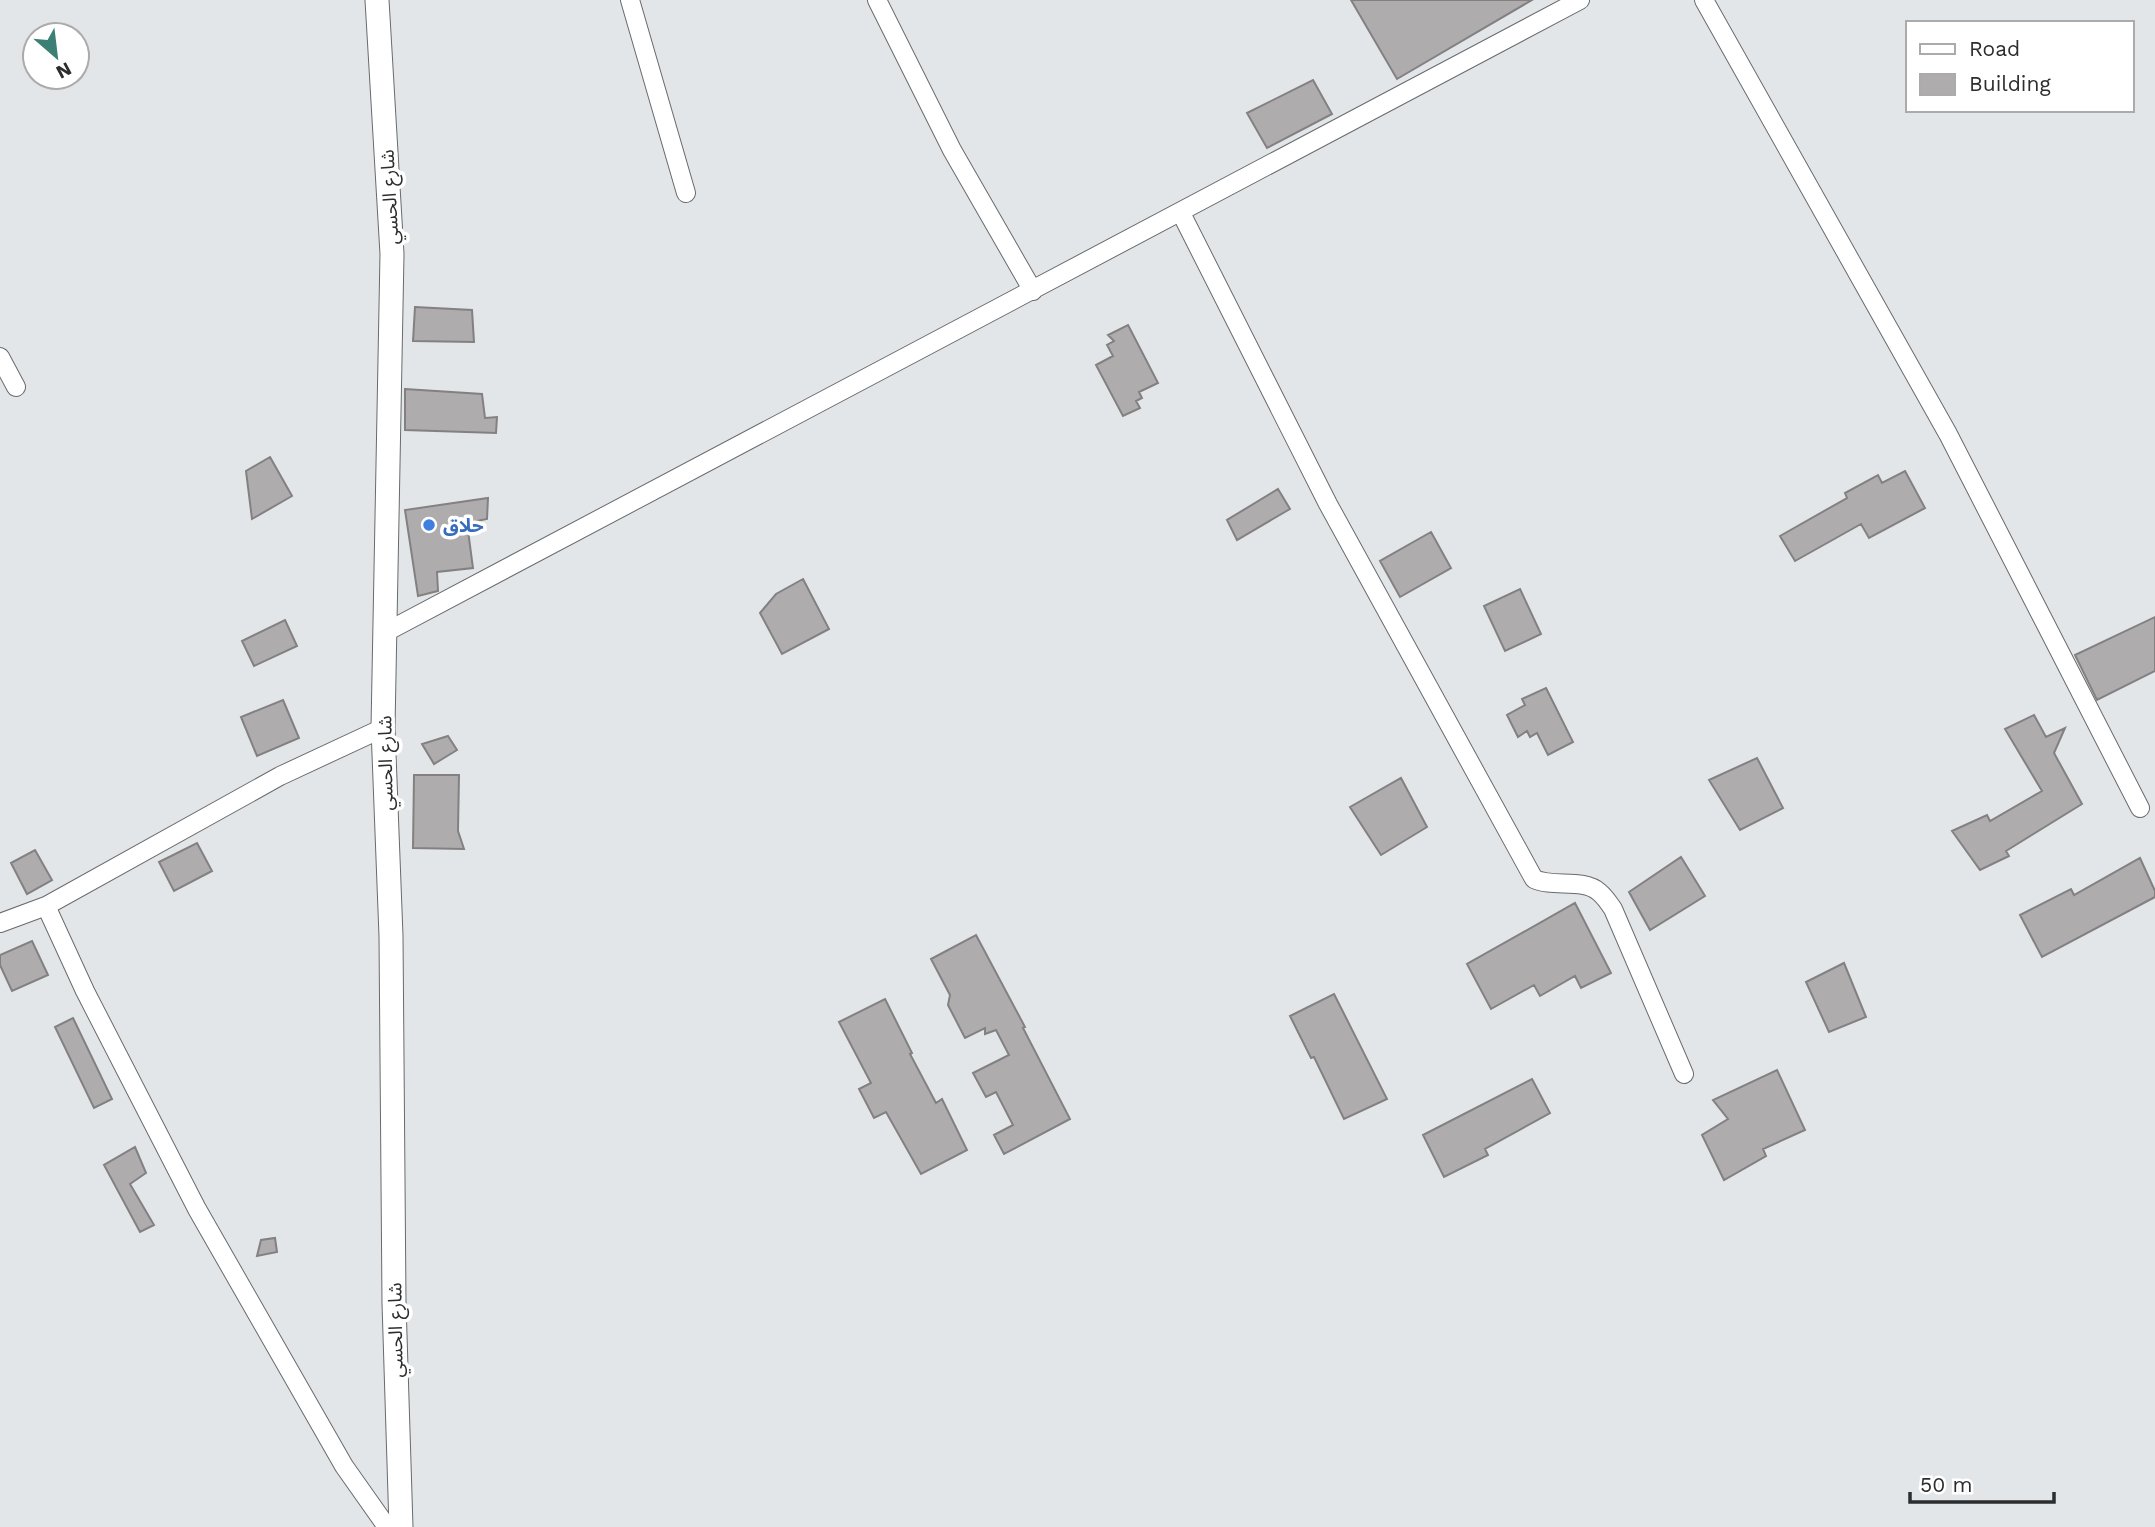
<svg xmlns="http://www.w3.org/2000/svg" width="2155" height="1527" font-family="'Work Sans','Noto Sans Arabic',sans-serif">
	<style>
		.building { fill: #afacae; stroke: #838082; stroke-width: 2 }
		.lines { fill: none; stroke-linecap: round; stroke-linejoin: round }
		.minor-casing { stroke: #686b6d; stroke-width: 20 }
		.tertiary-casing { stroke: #686b6d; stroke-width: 25 }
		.minor { stroke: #fff; stroke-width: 18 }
		.tertiary { stroke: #fff; stroke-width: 23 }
		.shop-dot { fill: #3f7fe0; stroke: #fff; stroke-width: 2.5 }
		.labels { text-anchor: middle; stroke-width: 7; stroke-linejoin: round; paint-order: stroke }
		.street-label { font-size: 19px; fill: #2c2d2e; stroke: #fff }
		.shop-label { font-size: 19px; font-weight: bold; fill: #366cbe; stroke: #fff; text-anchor: start }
	</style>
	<rect width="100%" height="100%" fill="#e3e6e8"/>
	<path class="building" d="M1351,0H1532L1397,79Z
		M1313,80L1332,114L1267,148L1247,113Z
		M415,307L472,310L474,342L413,341Z
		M1128,325L1158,383L1139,392L1142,398L1136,401L1140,408L1123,416L1096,365L1113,356L1107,345L1114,341L1108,335Z
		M405,389L482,394L485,418L497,417L496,433L405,430Z
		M270,457L292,496L252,519L246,471Z
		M1905,471L1925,508L1869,538L1861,524L1795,561L1780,536L1847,498L1845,493L1878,475L1882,483Z
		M1278,489L1290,509L1237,540L1227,520Z
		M488,498L487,519L467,523L473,568L437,572L438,591L418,596L405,510Z
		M1431,532L1451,568L1400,597L1380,561Z
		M803,579L829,629L782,654L760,613L776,594Z
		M1520,589L1541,634L1505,651L1484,606Z
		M2155,617V671L2097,700L2075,655Z
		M285,620L297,646L254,666L242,641Z
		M1546,688L1573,742L1548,755L1537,733L1530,737L1527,731L1518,737L1507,715L1525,705L1522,699Z
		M283,700L299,738L257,756L241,717Z
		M2034,715L2046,737L2065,728L2054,753L2082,804L2006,851L2009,856L1980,870L1952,831L1987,815L1990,821L2042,791L2005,729Z
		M448,736L457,750L434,764L422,744Z
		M1757,758L1783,808L1740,830L1709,780Z
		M414,775H459L458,831L464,849L413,848Z
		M1401,778L1427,827L1381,855L1350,807Z
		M197,843L212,871L174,891L159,862Z
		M35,850L52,880L27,894L11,863Z
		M1681,857L1705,896L1650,930L1629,892Z
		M2140,858L2155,891V897L2042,957L2020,915L2071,889L2074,895Z
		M1575,903L1611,973L1581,988L1575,976L1540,996L1534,985L1491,1009L1467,964Z
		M976,935L1025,1027L1023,1028L1070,1119L1004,1154L994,1135L1013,1125L996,1092L986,1097L973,1073L1009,1055L996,1030L985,1034V1028L965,1038L948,1005L950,995L931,959Z
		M32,941L48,975L12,991L0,965V955Z
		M1844,963L1866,1017L1829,1032L1806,982Z
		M1334,994L1387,1099L1344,1119L1314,1057L1311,1058L1290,1016Z
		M885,999L912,1053L910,1054L936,1103L942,1099L967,1150L921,1174L886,1112L874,1118L859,1089L871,1083L839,1022Z
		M73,1018L112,1099L94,1108L55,1027Z
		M1777,1070L1805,1130L1763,1149L1766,1156L1724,1180L1702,1135L1728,1119L1713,1100Z
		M1532,1079L1550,1113L1485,1149L1488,1155L1444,1177L1423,1135Z
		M135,1147L146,1173L130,1184L154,1225L140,1232L104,1165Z
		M275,1238L277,1252L257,1256L261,1240Z"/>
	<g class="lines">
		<defs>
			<path id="minor" d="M630,0L686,193
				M877,0L952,150L1033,291
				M1704,0L1948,434L2140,808
				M1181,213L1328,504L1534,879C1553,888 1583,878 1599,892C1604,896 1609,903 1613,909L1684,1074
				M0,357L16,387
				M386,632L1580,0
				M383,728L280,776L46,906L85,991L197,1209L344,1466L387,1527
				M0,923L46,906"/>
			<path id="tertiary" d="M377,0L392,254L383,728L391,936L394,1303L401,1527"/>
		</defs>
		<use href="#minor" class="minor-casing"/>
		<use href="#tertiary" class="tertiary-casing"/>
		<use href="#minor" class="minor"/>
		<use href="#tertiary" class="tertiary"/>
	</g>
	<circle class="shop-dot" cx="429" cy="525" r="7"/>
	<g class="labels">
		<g class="street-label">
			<text transform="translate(389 197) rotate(-93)" y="7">شارع الحسي</text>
			<text transform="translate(385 763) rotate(-91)" y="7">شارع الحسي</text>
			<text transform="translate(395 1330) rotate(-91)" y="7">شارع الحسي</text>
		</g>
		<g class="shop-label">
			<text x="443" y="532">حلاق</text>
		</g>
	</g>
	<rect x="1906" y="21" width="228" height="91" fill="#ffffff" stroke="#ababab" stroke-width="2"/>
	<rect x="1920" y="44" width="35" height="10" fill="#ffffff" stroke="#ababab" stroke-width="2"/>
	<text x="1969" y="56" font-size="21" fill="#2c2d2e">Road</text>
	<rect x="1920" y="74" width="35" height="21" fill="#afacae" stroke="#ababab" stroke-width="2"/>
	<text x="1969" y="91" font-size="21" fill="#2c2d2e">Building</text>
	<g transform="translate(56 56) rotate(152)"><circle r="33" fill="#ffffff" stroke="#ababab" stroke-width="2"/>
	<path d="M0-5L12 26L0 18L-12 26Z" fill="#3c8075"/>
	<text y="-10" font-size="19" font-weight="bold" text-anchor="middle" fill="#2c2d2e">N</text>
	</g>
	<path d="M1910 1492v10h144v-10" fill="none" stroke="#2c2d2e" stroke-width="3.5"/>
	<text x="1920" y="1492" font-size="21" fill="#2c2d2e" stroke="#ffffff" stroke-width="5" paint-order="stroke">50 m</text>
</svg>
